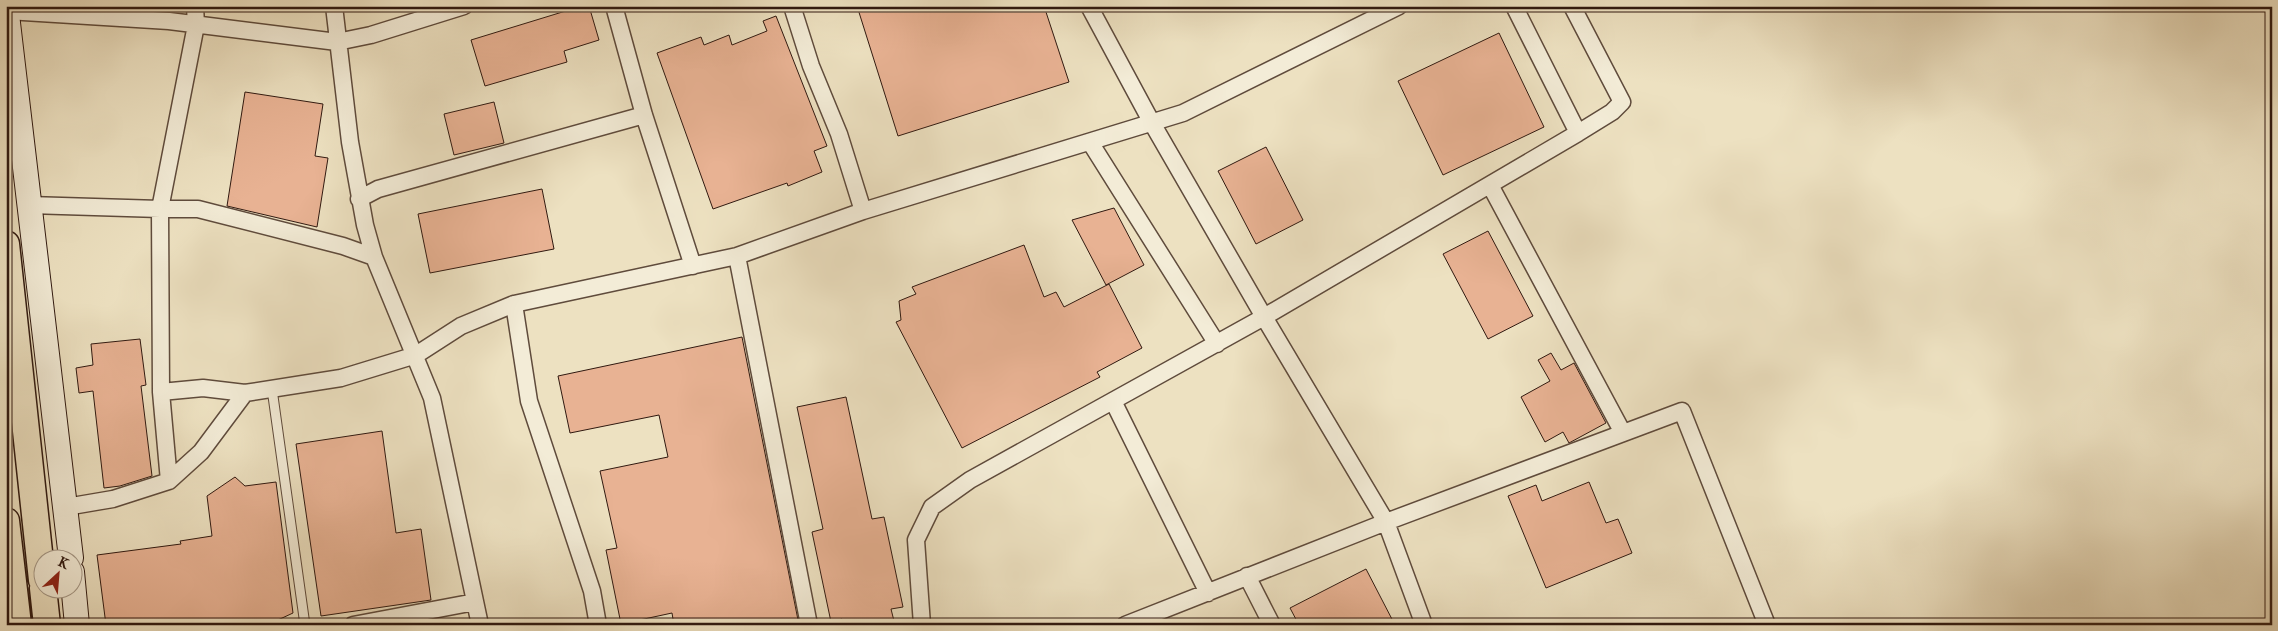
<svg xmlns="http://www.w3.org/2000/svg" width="2278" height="631" font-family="'IM FELL Great Primer',serif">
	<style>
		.building { fill: #e8b293; stroke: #301910 }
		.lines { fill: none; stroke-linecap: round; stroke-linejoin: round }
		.lane-casing { stroke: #5f4b3c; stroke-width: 11 }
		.street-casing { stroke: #5f4b3c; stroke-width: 19 }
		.secondary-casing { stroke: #301910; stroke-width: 26 }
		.primary-casing { stroke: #301910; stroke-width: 29 }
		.lane { stroke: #f3ecd7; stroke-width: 9 }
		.street { stroke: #f3ecd7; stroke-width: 16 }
		.secondary { stroke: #f3ecd7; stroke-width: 24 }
		.primary { stroke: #ede1c1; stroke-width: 26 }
	</style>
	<rect width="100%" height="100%" fill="#ede1c1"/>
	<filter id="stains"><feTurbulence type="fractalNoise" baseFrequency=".004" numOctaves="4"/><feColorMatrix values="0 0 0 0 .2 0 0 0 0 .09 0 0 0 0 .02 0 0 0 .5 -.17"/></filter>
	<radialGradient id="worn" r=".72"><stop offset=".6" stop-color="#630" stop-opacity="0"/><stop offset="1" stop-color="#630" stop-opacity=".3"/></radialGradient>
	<path class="building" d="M582,6H589L599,40L564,51L567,62L485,86L471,40Z
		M857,6H1044L1069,82L898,136Z
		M776,16L827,146L814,151L822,172L788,186L787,183L713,209L657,53L701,37L704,45L729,35L732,45L767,31L763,21Z
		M1499,33L1544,127L1443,175L1398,81Z
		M245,92L323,104L315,156L328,158L317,227L227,206Z
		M494,102L504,143L454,155L444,114Z
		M1266,147L1303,220L1256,244L1218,171Z
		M542,189L554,249L430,273L418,214Z
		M1114,208L1144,265L1106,285L1072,220Z
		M1488,231L1533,316L1488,339L1443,254Z
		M1024,245L1044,297L1056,292L1064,307L1109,284L1142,348L1097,372L1100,377L962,448L896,322L901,320L899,301L916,294L912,287Z
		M742,337L799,625H674L672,613L621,624L606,550L617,548L600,471L668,457L659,415L570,433L558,376Z
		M140,339L146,385L141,386L152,476L120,486L104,488L93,391L79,393L76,368L93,365L91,344Z
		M1551,353L1561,370L1574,363L1606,423L1569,443L1563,432L1545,442L1521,397L1550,381L1538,360Z
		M846,397L872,519L884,517L903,607L891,609L895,625H843L842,619L831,622L812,532L823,529L797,407Z
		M382,431L396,533L421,529L431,600L321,616L296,444Z
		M235,477L245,486L276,482L293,613L267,625H106L97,555L181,544L180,541L212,536L207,496Z
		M1589,482L1606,523L1618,519L1632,553L1546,588L1508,496L1536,485L1542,501Z
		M1366,569L1395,625H1299L1290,608Z"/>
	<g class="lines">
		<defs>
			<path id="lane" d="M272,389L305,625"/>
			<path id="street" d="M195,6L196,25L160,209H198L343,246L374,257
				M334,6L350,142L365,225L374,257L432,398L480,625
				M614,6L644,115L693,266
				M1089,6L1152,123L1264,317L1386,522L1424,625
				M1572,6L1622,102L1612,112L1578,133
				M7,11L169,21L337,42L371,35L464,6
				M1090,142L1217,344
				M1490,185L1623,433
				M359,199L378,189L644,115
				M29,205L160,209L161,392L203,388L245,393
				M863,211L1183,113L1399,6
				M737,256L809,625
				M514,304L529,401L592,591L598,625
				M161,392L169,481
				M1113,401L1208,593
				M66,507L113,499L169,481L201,452L245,393L341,378L416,355L461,326L514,304L737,256L863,211L839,134L811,66L792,6
				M1247,576L1272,625
				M353,625L475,602
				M922,625L916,540L932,507L970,480L1264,317L1578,133L1514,6
				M1125,625L1386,522L1682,411L1767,625"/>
			<path id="secondary" d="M6,6L71,558
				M72,572L77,625"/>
			<path id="primary" d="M6,244L42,580
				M6,521L18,625
				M43,588L47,625"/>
		</defs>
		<use href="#lane" class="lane-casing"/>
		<use href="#street" class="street-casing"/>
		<use href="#secondary" class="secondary-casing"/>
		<use href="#primary" class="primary-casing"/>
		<use href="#lane" class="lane"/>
		<use href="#street" class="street"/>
		<use href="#secondary" class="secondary"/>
		<use href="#primary" class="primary"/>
	</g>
	<rect width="2278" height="631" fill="none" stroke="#ede1c1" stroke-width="25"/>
	<rect x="8" y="8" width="2263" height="616" fill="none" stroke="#301910" stroke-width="2.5"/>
	<rect x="12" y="12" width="2253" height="606" fill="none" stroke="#301910"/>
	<g transform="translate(58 574) rotate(26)"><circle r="24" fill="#f3ecd7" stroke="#a59887"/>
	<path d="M0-4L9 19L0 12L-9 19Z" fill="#8f2418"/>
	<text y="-8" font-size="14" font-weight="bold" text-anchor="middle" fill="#301910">K</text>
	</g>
	<rect width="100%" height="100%" filter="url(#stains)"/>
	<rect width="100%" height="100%" fill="url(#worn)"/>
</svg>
